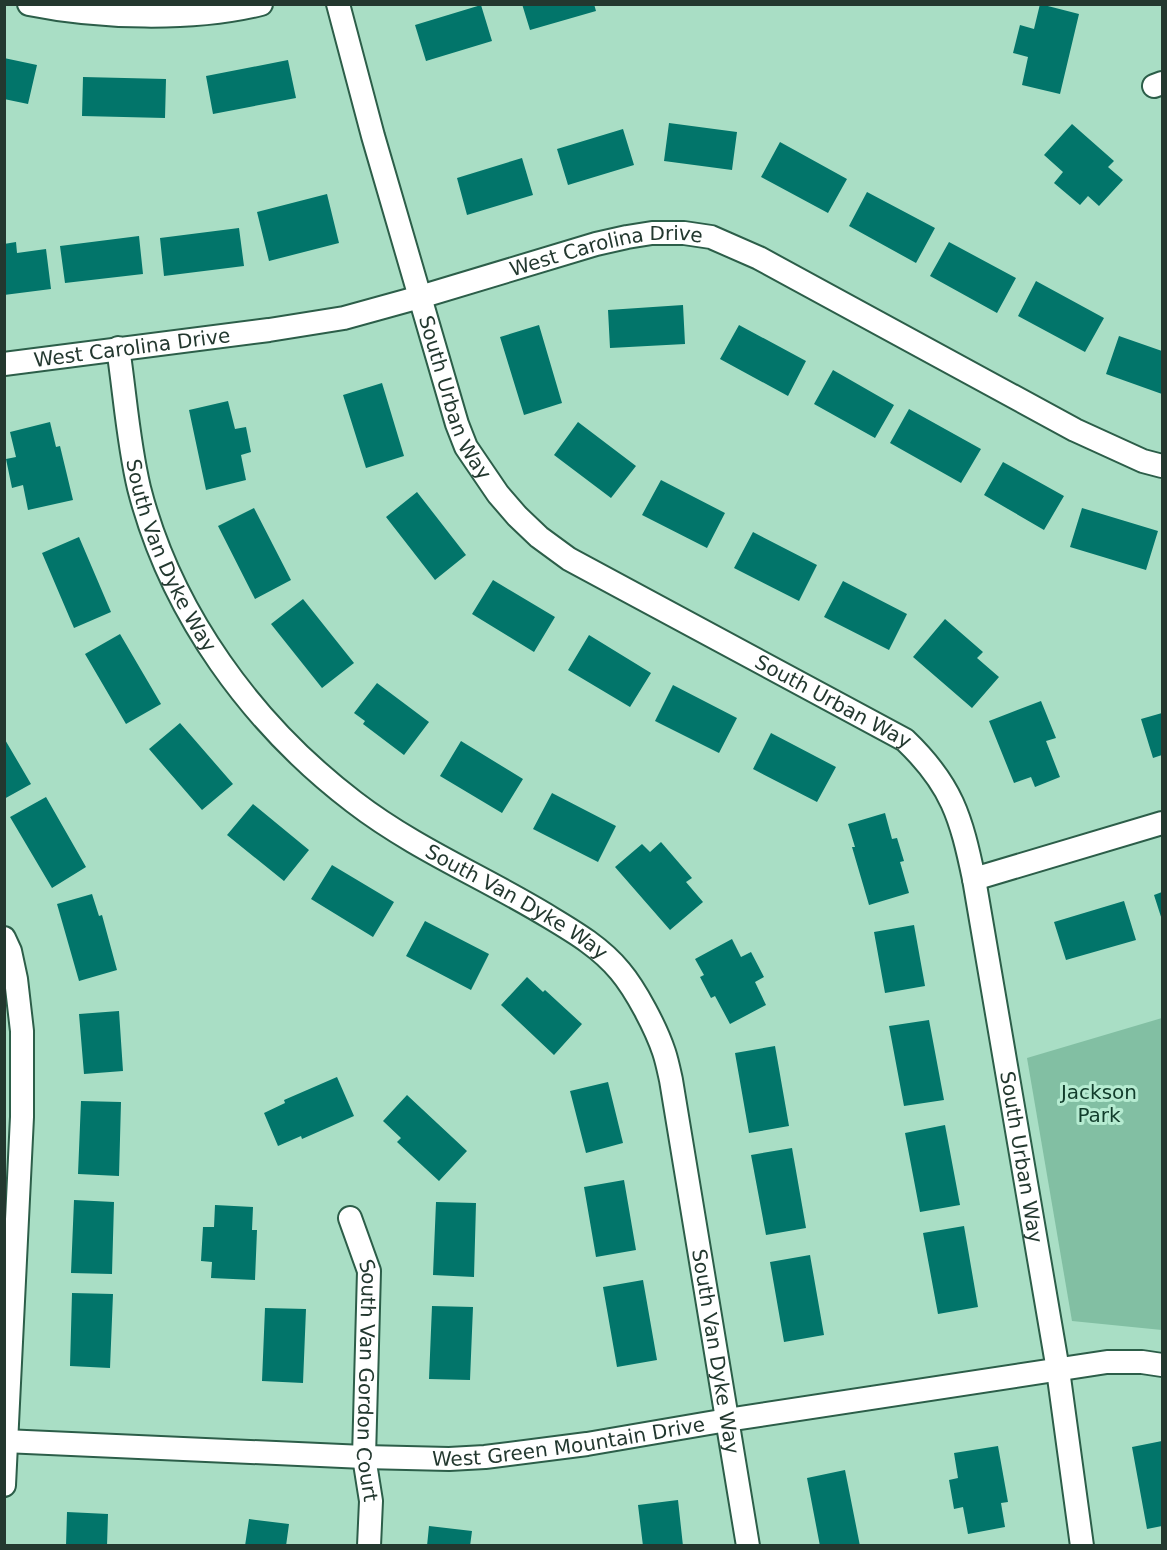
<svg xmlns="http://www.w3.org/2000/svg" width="1167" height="1550" font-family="'DejaVu Sans',sans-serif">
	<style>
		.green { fill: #82bfa3 }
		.building { fill: #02756a }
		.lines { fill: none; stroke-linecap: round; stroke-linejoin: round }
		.minor-casing { stroke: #2c5e49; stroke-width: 26 }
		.minor { stroke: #fff; stroke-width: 22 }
		.labels { text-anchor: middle; stroke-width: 6; stroke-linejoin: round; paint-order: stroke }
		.street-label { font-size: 20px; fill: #23382f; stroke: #b6ebd1 }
		.park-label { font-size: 20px; fill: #113c2b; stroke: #b6ebd1 }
	</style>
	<rect width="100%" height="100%" fill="#a9dec5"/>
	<path class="green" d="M1162,1018V1330L1072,1321L1027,1058Z"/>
	<path class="building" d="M522,4H594L596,11L530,30Z
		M1040,4L1079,14L1060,94L1022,85L1028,57L1013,53L1020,25L1034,29Z
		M481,5L492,41L426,61L415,25Z
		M4,58L37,65L28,104L4,99Z
		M288,60L296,98L213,114L206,76Z
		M83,77L166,79L165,118L82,116Z
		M669,123L737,132L732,170L664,161Z
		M1072,124L1114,161L1108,167L1123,180L1099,206L1088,196L1080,205L1054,183L1063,172L1044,155Z
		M623,129L634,165L568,185L557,149Z
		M780,142L847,179L828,213L761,177Z
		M522,158L533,195L467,215L457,178Z
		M867,192L935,228L916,263L849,226Z
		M327,194L339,243L269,261L257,212Z
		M239,228L244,266L164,276L160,238Z
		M139,236L143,274L65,283L60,246Z
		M16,242L17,253L46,249L51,289L4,295V244Z
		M949,242L1016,278L997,313L930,276Z
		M1036,281L1104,318L1085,352L1018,316Z
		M683,305L685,344L610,348L608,310Z
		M539,325L562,403L524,415L500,337Z
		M739,325L806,361L788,396L720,359Z
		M1119,336L1162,351V394L1106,374Z
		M833,370L894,405L875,438L814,404Z
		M382,383L404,456L366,468L343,395Z
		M228,401L235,429L246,427L251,452L241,455L246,480L206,490L189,410Z
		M909,409L981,449L961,483L890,443Z
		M50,422L56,447L60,446L73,500L28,510L23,485L12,488L6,459L16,457L10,432Z
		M578,422L636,466L611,498L554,455Z
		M1003,462L1064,496L1044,530L984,495Z
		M661,480L725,513L707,548L642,515Z
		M417,492L466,555L435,580L386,517Z
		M254,508L291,580L255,599L218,526Z
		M1082,508L1158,531L1146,570L1070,547Z
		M753,532L817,565L799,601L734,568Z
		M79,537L111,612L74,628L42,553Z
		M493,580L555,617L534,652L472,614Z
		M843,581L907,614L889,650L824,617Z
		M303,599L354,663L322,688L271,624Z
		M945,619L983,652L977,658L999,677L972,708L913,657Z
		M120,634L161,704L126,724L85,654Z
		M589,635L651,673L630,707L568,670Z
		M377,683L429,722L404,755L363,724L365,721L354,713Z
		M673,685L737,718L719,753L655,721Z
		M1041,701L1056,738L1046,741L1060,777L1035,787L1031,777L1014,783L989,721Z
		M1162,713V755L1153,758L1141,719Z
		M180,723L233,784L202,810L149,749Z
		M771,733L836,767L817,802L753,769Z
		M4,738L31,784L4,799Z
		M461,741L523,779L502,813L440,776Z
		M552,793L616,826L598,862L533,829Z
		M46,797L86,867L52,888L10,817Z
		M253,804L309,850L284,881L227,835Z
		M885,813L892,839L897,838L904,861L900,862L909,893L869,905L852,847H855L848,824Z
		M661,842L692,878L686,882L703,902L670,930L615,867L642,844L650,852Z
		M332,865L394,902L373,937L311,899Z
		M1162,892V920L1154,895Z
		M92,894L99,916L102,915L117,970L79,981L57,904Z
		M1124,901L1136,940L1066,960L1054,922Z
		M425,921L489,954L471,990L406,956Z
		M914,925L925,986L885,993L874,932Z
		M732,939L741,957L751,952L764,977L755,982L766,1005L730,1024L715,996L711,998L700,977L704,975L695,959Z
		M527,977L543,992L545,990L582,1024L554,1055L501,1005Z
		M119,1011L123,1071L84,1074L79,1014Z
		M929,1020L944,1100L904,1106L889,1026Z
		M775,1046L789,1126L749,1133L735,1053Z
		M337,1077L354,1116L302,1139L301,1136L278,1146L264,1113L285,1103L284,1100Z
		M608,1082L623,1143L586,1153L570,1091Z
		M407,1095L467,1151L439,1181L397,1142L401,1138L383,1121Z
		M81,1101L121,1102L119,1176L78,1174Z
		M945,1125L960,1205L920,1212L905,1133Z
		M792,1148L806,1228L766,1235L751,1155Z
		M624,1180L636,1250L596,1257L584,1187Z
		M74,1200L114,1202L112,1274L71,1273Z
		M436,1202L476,1203L474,1277L433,1275Z
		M215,1205L253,1207L252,1230H257L255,1280L211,1278L212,1262L201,1261L203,1227H214Z
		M964,1226L978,1307L938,1314L923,1233Z
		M810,1255L824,1335L784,1342L770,1262Z
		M643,1280L657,1360L617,1367L603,1287Z
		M72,1293L113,1294L110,1368L70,1366Z
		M432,1306L473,1307L470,1380L429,1379Z
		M265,1308L306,1309L303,1383L262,1381Z
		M1162,1441V1526L1147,1529L1132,1447Z
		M998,1446L1008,1502L1001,1503L1005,1527L968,1534L963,1507L954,1509L949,1480L958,1478L954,1453Z
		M845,1470L860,1546H820L807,1478Z
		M678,1500L683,1546H643L638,1505Z
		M67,1512L108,1514L107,1546H66Z
		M249,1519L289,1524L286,1546H245Z
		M429,1526L472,1531L470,1546H427Z"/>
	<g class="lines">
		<defs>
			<g id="minor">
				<path d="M29,4C98,18 192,21 261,4"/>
				<path id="s1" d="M338,4L373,136L457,424L466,447L498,494L517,516L539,537L569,559L905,740C952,785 961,817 974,879L1058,1370L1082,1546"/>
				<path d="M1154,86L1162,83"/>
				<path id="s2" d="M118,348C125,394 128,442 139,488C171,613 252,724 354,802C415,849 486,878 551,918C576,933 601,948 620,971C636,990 656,1028 664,1052C667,1061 669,1071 671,1080L748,1546"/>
				<path id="s3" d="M4,364L269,330L344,318L420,297L596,244L627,237L652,233H684L711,237L759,258L1075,430L1143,461L1162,466"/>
				<path d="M974,879L1162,823"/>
				<path d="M4,938L10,951L16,979L22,1031V1117L4,1485"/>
				<path id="s4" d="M350,1218L369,1271L364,1457L371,1501L369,1546"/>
				<path id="s5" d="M4,1441L364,1457L449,1459L485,1457L587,1444L727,1420L1107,1362H1142L1162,1365"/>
			</g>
		</defs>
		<use href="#minor" class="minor-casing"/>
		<use href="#minor" class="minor"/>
	</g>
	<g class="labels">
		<g class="street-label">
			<text dy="7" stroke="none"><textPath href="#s3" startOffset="615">West Carolina Drive</textPath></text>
			<text dy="7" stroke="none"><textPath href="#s3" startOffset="129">West Carolina Drive</textPath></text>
			<text dy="7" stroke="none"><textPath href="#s1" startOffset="411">South Urban Way</textPath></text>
			<text dy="7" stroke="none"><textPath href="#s2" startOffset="216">South Van Dyke Way</textPath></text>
			<text dy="7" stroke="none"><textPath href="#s1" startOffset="915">South Urban Way</textPath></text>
			<text dy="7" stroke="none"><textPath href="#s2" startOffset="720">South Van Dyke Way</textPath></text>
			<text dy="7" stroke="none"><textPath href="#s1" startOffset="1437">South Urban Way</textPath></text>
			<text dy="7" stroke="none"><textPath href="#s2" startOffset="1242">South Van Dyke Way</textPath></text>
			<text dy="7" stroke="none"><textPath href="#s4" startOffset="166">South Van Gordon Court</textPath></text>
			<text dy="7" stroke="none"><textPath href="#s5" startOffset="566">West Green Mountain Drive</textPath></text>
		</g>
		<g class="park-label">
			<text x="1099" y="1099">Jackson<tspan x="1099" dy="23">Park</tspan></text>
		</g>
	</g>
	<rect width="1167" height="1550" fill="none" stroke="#23382f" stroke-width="12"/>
</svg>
